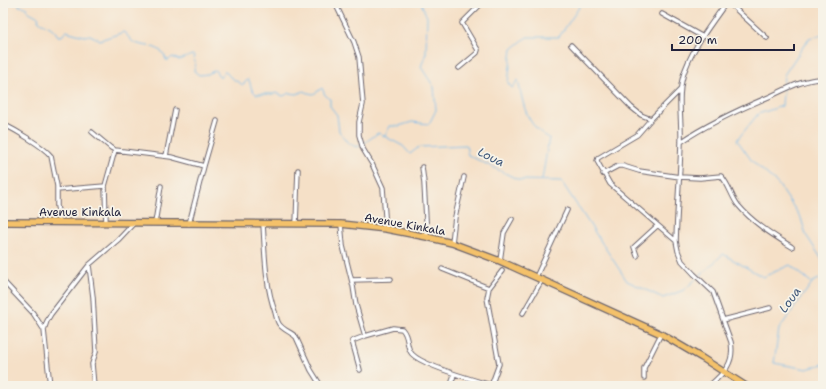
<svg xmlns="http://www.w3.org/2000/svg" width="826" height="389" font-family="'Shantell Sans',sans-serif">
	<style>
		.lines { fill: none; stroke-linecap: round; stroke-linejoin: round }
		.stream { stroke: #74baeb; stroke-width: 1 }
		.street-casing { stroke: #6c646c; stroke-width: 5.5 }
		.primary-casing { stroke: #6c646c; stroke-width: 8 }
		.street { stroke: #fff; stroke-width: 3.5 }
		.primary { stroke: #f4c16a; stroke-width: 5.5 }
		.labels { text-anchor: middle; stroke-width: 3.5; stroke-linejoin: round; paint-order: stroke }
		.street-label { font-size: 11px; fill: #22223b; stroke: #f7f3e8 }
		.water-label { font-size: 12px; font-style: italic; fill: #3f5779; stroke: #f7f3e8 }
	</style>
	<rect width="100%" height="100%" fill="#f7f3e8"/>
	<filter id="ink" filterUnits="userSpaceOnUse"><feTurbulence type="fractalNoise" baseFrequency=".025" numOctaves="2"/><feDisplacementMap in="SourceGraphic" scale="8" xChannelSelector="R" yChannelSelector="G"/><feConvolveMatrix kernelMatrix="1 2 1 2 8 2 1 2 1" color-interpolation-filters="sRGB"/></filter>
	<filter id="wash" filterUnits="userSpaceOnUse"><feTurbulence type="fractalNoise" baseFrequency=".012" numOctaves="4" result="noise"/><feDisplacementMap in="SourceGraphic" scale="16" xChannelSelector="R" yChannelSelector="G"/><feGaussianBlur stdDeviation="0.9" result="paint"/><feColorMatrix in="noise" values="0 0 0 0 0 0 0 0 0 0 0 0 0 0 0 0 0 1.4 0 .05"/><feComposite in="paint" operator="in"/></filter>
	<g filter="url(#wash)">
		<rect width="100%" height="100%" fill="#f5e0c7"/>
		<g class="lines">
			<path class="stream" d="M19,3V6L26,7C28,14 34,13 39,18L38,20C47,28 50,23 58,36H62L66,31L84,36L90,35L100,40L124,32C128,35 130,41 135,43C146,47 163,45 166,60H169L172,57L179,60L192,55L194,56L195,63L194,71L199,75L208,74L215,70L219,76H222L225,71L230,77L243,85L247,80H249L252,90L256,94H274L276,93L283,96L290,93L297,94L304,91C315,96 313,94 322,88L325,95L330,99V106L337,115L339,131L347,142L356,147L360,146
				M783,90L784,75L809,38L823,35
				M783,93L782,106L758,114L737,140L752,161L778,184L801,218L806,235L823,261
				M385,136L390,126H399L412,122L429,124L436,110L434,87L421,67L426,53L427,17L421,3
				M363,144L378,133L403,146L410,154L419,147L466,145L468,155L519,180L561,181L627,281L663,298L684,290L696,279
				M542,180L549,138C525,124 524,106 518,80L512,88L508,83L512,49L527,37H559L582,3
				M699,277L723,254L763,277L790,265L812,283L779,329L774,363L807,369L823,364
				M813,282L823,277"/>
		</g>
	</g>
	<g filter="url(#ink)">
		<g class="lines">
			<defs>
				<path id="street" d="M335,3L354,42L359,57L363,104L359,122V135L363,149L372,164L383,188L386,229
					M729,3L767,38
					M3,5L4,4
					M662,14L703,37
					M571,45L631,107L641,115L651,119L680,90
					M459,68L477,53L478,50L462,23L482,3
					M651,119L637,135L598,158L597,161L610,184L676,241
					M3,124C15,130 43,146 51,156L57,186V206L60,222
					M92,132L111,148L115,150
					M681,142C709,123 740,109 771,96C788,88 804,79 823,79
					M166,156L175,110
					M422,167L424,183L427,237
					M603,174L618,166H623L639,171L680,177L700,178L721,176C729,184 731,196 738,205C753,223 773,235 792,247
					M57,190L105,186
					M106,223L105,186L115,150L171,157L204,166
					M155,223L161,186
					M189,224L204,166L217,121
					M263,224C265,254 265,284 275,312C276,316 277,321 279,324C283,330 291,332 296,337L311,370L321,386
					M296,224L298,170
					M341,224L343,246L353,286L356,305L365,336L393,328L402,329C410,338 405,346 412,354C423,366 474,380 491,385
					M452,243L455,217L464,177
					M637,256L634,247L657,226
					M500,261L504,233L512,219
					M89,265L93,297L96,352L92,364L94,386
					M442,269L489,288
					M536,277L567,210
					M352,280L391,279
					M3,281L33,313L44,330L50,386
					M523,313L542,280
					M723,320L770,308
					M44,330L47,321L51,314L89,265L118,240L134,223
					M360,370L352,341L365,336
					M644,378V368L661,334
					M451,386L454,374
					M491,386L499,364L487,298L489,288L502,271
					M709,386C724,373 735,363 731,342L713,292L694,274L682,261L678,251L676,241C677,208 680,176 681,143C682,118 676,94 685,70C694,46 711,24 726,3"/>
				<path id="primary" d="M3,222L341,224L386,229L427,237L452,243L500,261L661,334L702,358L746,386"/>
			</defs>
			<use href="#street" class="street-casing"/>
			<use href="#primary" class="primary-casing"/>
			<use href="#street" class="street"/>
			<use href="#primary" class="primary"/>
		</g>
	</g>
	<g class="labels">
		<g class="street-label">
			<text x="80" y="216">Avenue Kinkala</text>
			<text transform="translate(405 224) rotate(10)" y="4">Avenue Kinkala</text>
		</g>
		<g class="water-label">
			<text transform="translate(491 157) rotate(26)" y="4">Loua</text>
			<text transform="translate(790 300) rotate(-54)" y="4">Loua</text>
		</g>
	</g>
	<rect width="826" height="389" fill="none" stroke="#f7f3e8" stroke-width="16"/>
	<path d="M672 44v6h122v-6" fill="none" stroke="#22223b" stroke-width="2"/>
	<text x="678" y="44" font-size="12" fill="#22223b" stroke="#f7f3e8" stroke-width="3" paint-order="stroke">200 m</text>
</svg>
